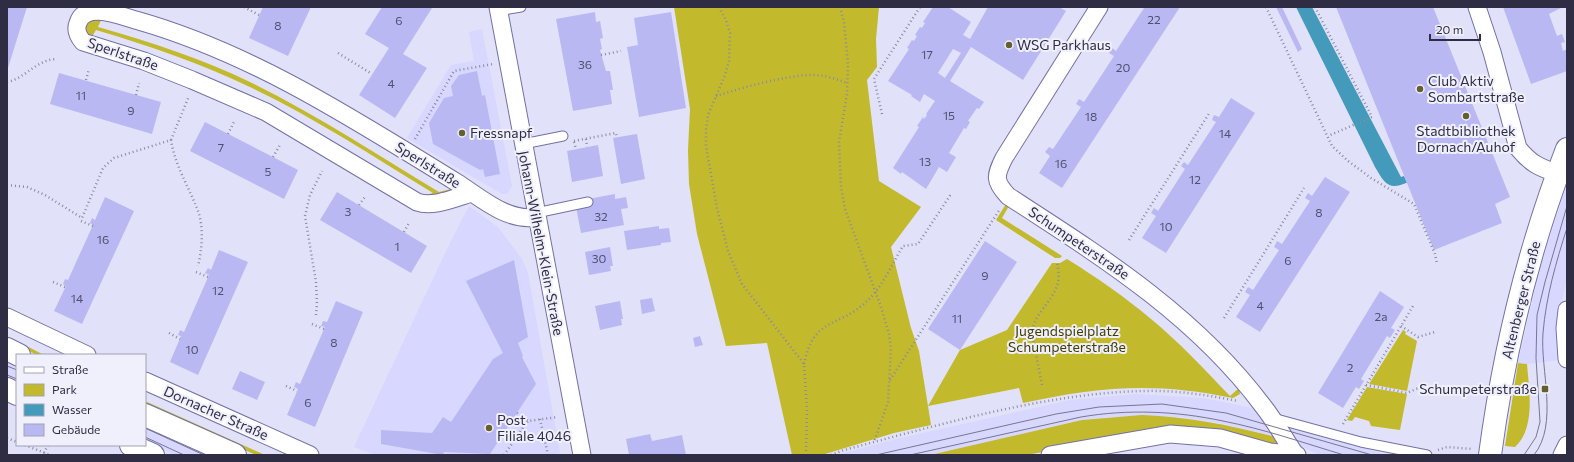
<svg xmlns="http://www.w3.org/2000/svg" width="1574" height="462" font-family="Commissioner,sans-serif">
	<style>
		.built { fill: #d7d7ff }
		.green { fill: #c2b92c }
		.water { fill: #439aba }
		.building { fill: #bab8f2; fill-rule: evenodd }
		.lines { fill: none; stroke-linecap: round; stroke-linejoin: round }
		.lane-casing { stroke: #7371a5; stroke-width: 11 }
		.street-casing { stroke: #7371a5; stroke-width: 19 }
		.secondary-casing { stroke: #7371a5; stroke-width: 24 }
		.path { stroke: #8b8ba2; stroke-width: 2.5; stroke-dasharray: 1 3; stroke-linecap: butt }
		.lane { stroke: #fff; stroke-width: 9 }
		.street { stroke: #fff; stroke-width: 17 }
		.secondary { stroke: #fff; stroke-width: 22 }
		.tram { stroke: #78778f; stroke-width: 1 }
		.poi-dot { fill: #64602d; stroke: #f0f0fc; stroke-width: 1.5 }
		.labels { text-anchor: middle; stroke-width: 4; stroke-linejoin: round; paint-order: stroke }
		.number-label { font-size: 12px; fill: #515070 }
		.poi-label { font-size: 14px; fill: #2e2d44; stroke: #f0f0fc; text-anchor: start }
		.street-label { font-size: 14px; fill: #2e2d44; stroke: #f0f0fc }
		.park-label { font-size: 14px; fill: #413d00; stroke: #f0f0fc }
	</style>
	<rect width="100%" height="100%" fill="#e1e1f9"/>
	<path class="built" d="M482,29L512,186L507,194H502L407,138L451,65L474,61L469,32Z
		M1567,184V279L1558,318L1560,360L1527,364L1518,363L1540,268Z
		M469,206L498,227L522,259L528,273L560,453L552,455H376L354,447L447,249Z
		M7,356L17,360V383L7,379Z
		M1136,394L1203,398L1252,408L1260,414L1276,437L1225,424L1180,417H1110L1082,420L930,455H837L892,440L1070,400Z
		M145,420L223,455H175L145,441Z
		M1289,426L1341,441L1387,455H1321L1302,447Z"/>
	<path class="green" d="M674,7H879L876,39L877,67L867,80L879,181L921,207L891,247L911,328L919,351L928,406L960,350L1007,330L1052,263H1060L1067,259C1096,277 1125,297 1151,319C1179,342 1204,369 1230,396L1239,388L1240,394L1233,398C1156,382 1100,386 1023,403L1019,388L928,406L931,425L894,433L822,455H792L767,343L726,346L697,234L689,184L688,150L690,109Z
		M103,16L98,27C151,42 203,59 252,83C317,115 378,155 439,192L455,188L459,191L423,200L419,197L433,193C374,157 315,118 252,88C202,64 150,46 96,30L90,40L84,28L89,18Z
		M1006,204L1009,206L1002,218L1062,256L1060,258H1055L996,220Z
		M1403,330L1406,332L1405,334L1417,341L1407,391L1369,384Z
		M7,336L44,355H37L7,340Z
		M1518,363L1527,364C1529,389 1536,428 1515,447L1505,446Z
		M1367,387L1407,394L1400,430L1371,426L1369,421L1355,417L1352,421L1347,420Z
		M145,401L265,455H256L145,405Z
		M1142,415C1190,417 1229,425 1276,437V446L1166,430L1026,455H930L1082,420Z"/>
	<path class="water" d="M1296,7H1312L1401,177L1404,176L1407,183H1406C1388,191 1384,182 1375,167Z"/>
	<path class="building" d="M7,7H27L7,71Z
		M263,7H311L288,56L249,38Z
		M382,7L432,8L403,54L427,68L395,118L359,95L389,48L365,34Z
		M933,7H948L971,22L963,35L970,39L988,7H1059L1066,11L1023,80L971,47L950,81L984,102L979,109L977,108L968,121L970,122L966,129L964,128L949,153L956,157L947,172L939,167L926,189L902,172L901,174L893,168L919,127L917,126L923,117L924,119L927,115L926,114L935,101L924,94L920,102L911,96L912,95L888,81L909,49L907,48L912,40L914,41L917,36L915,35L920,27L922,28L925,23L923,22ZM953,49L961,53L945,78L938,73Z
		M1142,7H1180L1062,188L1039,173L1050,156L1045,152L1049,147L1053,149L1081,107L1076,104L1079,99L1084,102L1114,56L1109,53L1112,48L1116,51L1144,8Z
		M1276,7H1282L1302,49L1298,52Z
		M1336,7H1433L1510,197L1495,204L1502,223L1434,250Z
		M1503,7H1563L1549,14L1557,36L1562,34L1565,42L1561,43L1563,51L1567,49V71L1531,84Z
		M595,12L596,22L600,21L603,38L600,39L602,49L600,50L606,71H610L613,90H610L612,104L573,111L556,19Z
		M671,12L686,108L639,117L627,47L638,45L634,18Z
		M477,71L482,96L485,95L500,174L485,177L483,169L480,170L433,144L429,123L444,98L453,96L451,86L459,75Z
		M59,73L161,102L152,134L50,104Z
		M1231,98L1255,113L1166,253L1142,238L1156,216L1151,213L1154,208L1158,211L1185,169L1181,166L1184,162L1188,165L1216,122L1212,120L1214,115L1219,117Z
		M205,122L298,170L284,199L190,151Z
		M637,134L645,179L621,184L613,138Z
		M598,145L603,176L572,182L567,151Z
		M1325,177L1350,192L1260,332L1236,317L1250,295L1245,292L1248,287L1253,290L1279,250L1274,247L1277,241L1282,244L1310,201L1305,198L1308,193L1312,196Z
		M337,192L427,246L411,273L320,220Z
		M615,194V199L626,197L628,208L621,209L624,225L581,233L576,207L588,199Z
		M105,197L134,211L82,324L54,311L66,286L63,284L65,279L68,280L93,225L90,223L92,218L95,220Z
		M659,226V229L669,228L671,242L661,243V245L627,250L624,231Z
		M985,241L1017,262L960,350L928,329Z
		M610,247L613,266H610L611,271L589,275L585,252Z
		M219,250L248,262L198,375L170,362L181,336L178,335L180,330L184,332L209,275L205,273L208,268L211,270Z
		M514,260L528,337L518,343L523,356L522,357L536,384L490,454L444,452L443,455L381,444V430L432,433L443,417L451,422L493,359L503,353L466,281Z
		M1380,291L1404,307L1391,328L1395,330L1390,338L1387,336L1361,379L1364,381L1359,389L1356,387L1343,408L1318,393Z
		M652,298L655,311L642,314L640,300Z
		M336,301L363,312L315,427L287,415L298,389L294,387L296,382L300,384L325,327L321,326L323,321L327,322Z
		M620,301L623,319H621L622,325L600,330L595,306Z
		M700,336L703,345L695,347L693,338Z
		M240,371L265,382L257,400L232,389Z
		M650,434L652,441L682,435L686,455H629L626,439Z"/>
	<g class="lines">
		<defs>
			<path id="lane" d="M498,11L521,7
				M523,144L563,136
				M536,213L588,202
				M1273,418L1361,442L1427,455"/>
			<path id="street" d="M498,7L582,455
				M1099,7L1004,158C995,176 994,181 1008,196C1102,257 1195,315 1263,406C1275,421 1284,438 1295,454
				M1477,7L1492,52L1518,148C1531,164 1539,167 1558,174
				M472,193C456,197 434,208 417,202L266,112L192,80L144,61L83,42C78,36 75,30 78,23C85,0 123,17 139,21C254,54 355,120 456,182C480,197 507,222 536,217
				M1567,310L1565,328L1567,359
				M7,317L87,355
				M145,381L310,455
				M1050,455L1170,434L1220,438L1270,452L1297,455
				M1562,455L1567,445"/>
			<path id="secondary" d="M7,349L19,355
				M7,389L17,394
				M145,415L235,455
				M131,445L153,455
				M1490,455C1504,350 1529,247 1567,149"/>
		</defs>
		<use href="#lane" class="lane-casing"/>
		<use href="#street" class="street-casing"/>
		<use href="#secondary" class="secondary-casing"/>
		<path class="path" d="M244,7L259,15
			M719,7L726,20L730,33L729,61L725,75L708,115L706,130V146L717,208L728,251L742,284L804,364L807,408L806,455
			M840,7L844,22L848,65L847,94L839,142L841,187L845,209L881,307L889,334L891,349L888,402L874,442
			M1266,7L1332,146L1348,161L1371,178L1414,204L1435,254L1437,264
			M1315,7L1372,117L1328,136
			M338,53L372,74
			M601,55L621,51
			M86,80L89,69
			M7,82C26,78 36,60 56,59
			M136,95L139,83
			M716,96C745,87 776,78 807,75C821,74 834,78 847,83
			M882,114L874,79L920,7
			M228,134L234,122
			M415,139L454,71L493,64
			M586,139L587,147
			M171,140L189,96
			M574,141L616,133L617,137
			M574,142L576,149
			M273,157L280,145
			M7,185L27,187L45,195L82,218L103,168L114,158L171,140C175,166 189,187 198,211C204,227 202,250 198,266
			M359,205L365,197
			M81,221L93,226
			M404,232L409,223
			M1129,240L1210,112
			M196,272L208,277
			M53,282L65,287
			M316,315L317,304L316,282L305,216L310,195L322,171
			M1224,318L1304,188
			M312,324L324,329
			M1401,326L1418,337L1435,332
			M169,333L180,339
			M804,364C814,316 837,329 866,302C882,288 892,264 903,246L918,244L951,194
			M890,380L1000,209
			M1042,385L1032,334C1033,315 1051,303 1057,286C1060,278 1058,269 1057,261
			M1366,385L1407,393L1425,385
			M286,386L297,391
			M517,413L528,421
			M540,419L548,455
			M1343,424L1413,306
			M7,438L17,442
			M25,445L50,455
			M1438,450L1447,447L1472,449
			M44,453L48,445
			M504,455L528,421L558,417
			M831,455L844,450C939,425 1046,393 1144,391C1176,390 1207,395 1238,401"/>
		<use href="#lane" class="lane"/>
		<use href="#street" class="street"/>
		<use href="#secondary" class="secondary"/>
		<path class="tram" d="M7,366L17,370
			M7,375L17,379
			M145,428L204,455
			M145,437L184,455
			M876,455L1056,414L1099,407L1162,404L1226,413L1372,455
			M910,455L1081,417C1128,409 1176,411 1223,421C1264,429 1304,443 1344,455
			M1524,455L1536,437L1540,422L1536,358L1537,315L1545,282L1567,206
			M1534,455C1559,424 1540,370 1543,333C1546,297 1556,262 1567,228"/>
	</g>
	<g class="poi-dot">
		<circle cx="1009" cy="45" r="4"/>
		<circle cx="1420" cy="89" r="4"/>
		<circle cx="1466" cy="116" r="4"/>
		<circle cx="462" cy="133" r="4"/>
		<rect x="1541" y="385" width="8" height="8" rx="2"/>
		<circle cx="489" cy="428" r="4"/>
	</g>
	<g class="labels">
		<g class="number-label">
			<text x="1154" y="24">22</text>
			<text x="399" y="25">6</text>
			<text x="278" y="30">8</text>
			<text x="927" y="59">17</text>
			<text x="585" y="69">36</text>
			<text x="1123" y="72">20</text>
			<text x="391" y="88">4</text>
			<text x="81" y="100">11</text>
			<text x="131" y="115">9</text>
			<text x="949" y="120">15</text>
			<text x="1091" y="121">18</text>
			<text x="1225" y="138">14</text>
			<text x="221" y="152">7</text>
			<text x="925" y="166">13</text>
			<text x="1061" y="168">16</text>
			<text x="268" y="176">5</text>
			<text x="1195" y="184">12</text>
			<text x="348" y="216">3</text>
			<text x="1319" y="217">8</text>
			<text x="601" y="221">32</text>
			<text x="1166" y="231">10</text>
			<text x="103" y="244">16</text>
			<text x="397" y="251">1</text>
			<text x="599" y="263">30</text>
			<text x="1288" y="265">6</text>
			<text x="985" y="280">9</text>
			<text x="218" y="295">12</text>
			<text x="77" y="303">14</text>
			<text x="1260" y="310">4</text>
			<text x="1381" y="321">2a</text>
			<text x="957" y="323">11</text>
			<text x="334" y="347">8</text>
			<text x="192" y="354">10</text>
			<text x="1350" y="372">2</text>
			<text x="308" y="407">6</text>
		</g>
		<g class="poi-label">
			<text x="1017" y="50">WSG Parkhaus</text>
			<text x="1428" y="86">Club Aktiv<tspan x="1428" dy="16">Sombartstraße</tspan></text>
			<text x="1466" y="136" text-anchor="middle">Stadtbibliothek<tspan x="1466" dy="16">Dornach/Auhof</tspan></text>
			<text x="470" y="138">Fressnapf</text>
			<text x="1537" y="394" text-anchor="end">Schumpeterstraße</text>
			<text x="497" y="425">Post<tspan x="497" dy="16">Filiale 4046</tspan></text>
		</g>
		<g class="street-label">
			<text transform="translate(123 54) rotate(19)" y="5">Sperlstraße</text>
			<text transform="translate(428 165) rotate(32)" y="5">Sperlstraße</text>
			<text transform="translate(541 243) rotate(79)" y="5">Johann-Wilhelm-Klein-Straße</text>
			<text transform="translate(1079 243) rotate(34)" y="5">Schumpeterstraße</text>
			<text transform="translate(1521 300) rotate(-76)" y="5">Altenberger Straße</text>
			<text transform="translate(216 413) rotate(24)" y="5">Dornacher Straße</text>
		</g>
		<g class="park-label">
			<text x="1067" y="336">Jugendspielplatz<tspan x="1067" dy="16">Schumpeterstraße</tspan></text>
		</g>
	</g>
	<rect width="1574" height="462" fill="none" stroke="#2e2d44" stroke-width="16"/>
	<rect x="16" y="354" width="130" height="92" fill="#f0f0fc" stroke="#a2a2b2"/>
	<rect x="24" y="367" width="20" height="6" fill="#ffffff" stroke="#a2a2b2"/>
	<text x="52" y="374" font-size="12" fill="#2e2d44">Straße</text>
	<rect x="24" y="384" width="20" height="12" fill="#c2b92c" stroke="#a2a2b2"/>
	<text x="52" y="394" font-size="12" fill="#2e2d44">Park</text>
	<rect x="24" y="404" width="20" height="12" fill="#439aba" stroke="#a2a2b2"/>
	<text x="52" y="414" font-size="12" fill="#2e2d44">Wasser</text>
	<rect x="24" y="424" width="20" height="12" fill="#bab8f2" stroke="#a2a2b2"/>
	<text x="52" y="434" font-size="12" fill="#2e2d44">Gebäude</text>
	<path d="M1430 34v6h50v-6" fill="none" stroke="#2e2d44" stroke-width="2"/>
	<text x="1436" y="34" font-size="12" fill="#2e2d44" stroke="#f0f0fc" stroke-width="3" paint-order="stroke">20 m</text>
</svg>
